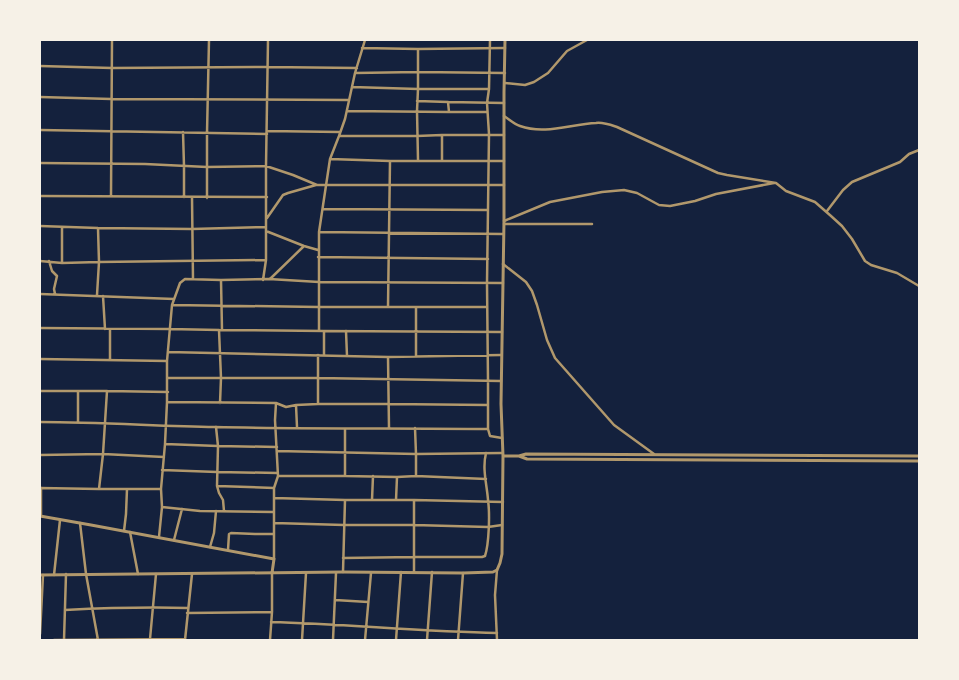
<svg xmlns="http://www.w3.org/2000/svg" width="959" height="680" font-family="Karla,sans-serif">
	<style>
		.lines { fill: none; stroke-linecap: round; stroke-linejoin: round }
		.minor { stroke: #b1986c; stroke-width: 2.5 }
		.tertiary { stroke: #b1986c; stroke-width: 3 }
	</style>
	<rect width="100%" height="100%" fill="#14213d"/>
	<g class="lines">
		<path class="minor" d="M362,48L418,49L505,48
			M418,49V89L417,111L418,160
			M40,66L112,68L268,67L357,68
			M355,73L418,72L505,73
			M505,83L525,85L534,82L548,73L567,51L587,40
			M352,87L418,89H489L490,40
			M489,89L487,103L489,134L487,283L488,381V429L490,436L502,438
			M40,97L111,99L349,100
			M417,101L448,102L504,103
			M448,102L449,112H487
			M347,111L449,112
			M504,116C509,119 514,124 520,126C545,135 571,124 596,123C603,122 611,125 617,127L718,173L727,175L776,183L786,191L815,202L831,216L842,226L852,239L865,261L871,265L897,273L919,286
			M40,130L267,134
			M267,131L340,132
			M183,132L184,166V197
			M339,136H417L442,135H504
			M330,159L390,161H504
			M442,161V135
			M40,163L145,164L207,167L266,166L293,175L317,185H504
			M40,196L267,197
			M111,196L112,40
			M192,197L193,279
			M207,198V133L209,40
			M323,209L488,210
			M827,211L843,190L852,182L900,162L909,154L919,150
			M267,218L283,195L288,193L316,185
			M504,221L550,202L602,192L624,190L637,193L659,205L670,206L695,201L716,194L774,183
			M504,224H592
			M40,226L98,228L192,229L266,227
			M98,228L99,262L266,260
			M266,231L304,246L318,250
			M319,232L503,234
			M318,257L488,259
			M40,261L62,263L99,262L97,295
			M49,261L52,271L57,276L54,289L55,294
			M62,263V227
			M503,264L526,282L532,291L537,305L547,340L555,358L614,425L654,454
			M270,279L304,246
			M221,280L222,330
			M263,280L266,260V166L268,40
			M40,294L174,299
			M103,296L105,329
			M172,305L318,307H487
			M388,307L390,161
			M40,328L169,329L219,330L324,331L502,332
			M219,330L221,378L220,403
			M319,331V232L330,159L339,136L345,119L355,73L365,40
			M346,331L347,356
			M168,352L388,357L501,355
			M324,355V331
			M416,356V307
			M388,357L389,428
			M40,359L167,361
			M110,360V329
			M167,378H318L501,381
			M40,391H107L168,392
			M78,391V422
			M167,402L276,403L286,407L296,405L318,404H388L488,405
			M318,404V355
			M296,405L297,427
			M40,422C99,422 157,426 215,427C306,429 397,428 488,429
			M216,427L218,446L217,486L219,493L223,500L224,511
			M415,428L416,454V476
			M345,429V476
			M165,444L218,446L277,447
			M277,451L416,454L502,453
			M40,455L103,454L164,457
			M162,470L217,472L278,473
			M278,476H345L397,477L416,476L486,479
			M217,486L274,488
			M40,488L99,489H161
			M99,489L103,454L107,391
			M274,498L345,500H414L503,502
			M372,500L373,476
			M396,500L397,477
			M162,507L200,511L274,512
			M41,516V488
			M80,523L86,574L98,640
			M274,523L344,525H414L488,527L502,525
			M124,531L126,514L127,489
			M130,532L138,574
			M159,537L162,507L161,489L165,444L167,402V361L172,305L180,283L185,279L221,280L269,279L319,282L503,283
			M174,540L182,509
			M210,547L214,533L216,511
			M228,550L229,534L231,533L255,534H274
			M343,558L414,557H482L485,556C489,544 490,514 488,500C487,485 482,469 486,453
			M274,559V488L278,476L275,420L276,403
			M343,572L345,500
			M414,572V500
			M54,575L60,520
			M335,600L368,602
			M65,610C106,608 147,607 188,608
			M187,613L272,612
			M271,622C347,624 422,632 497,633
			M40,634L43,575
			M150,639L156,574
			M54,640L185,639
			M64,640L66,574
			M185,640L192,574
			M270,640L272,612V573
			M302,640L306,573
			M333,640L336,573
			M365,640L371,573
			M396,640L401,572
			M427,640L432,572
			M458,640L463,573
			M497,640L495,595L497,570"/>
		<path class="tertiary" d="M503,456L501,404L504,221V92L505,40
			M519,456L527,459L919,461
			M40,516L91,525L274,559L272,573
			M40,575L343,572L463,573L493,572L497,570L500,563L502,554L503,456H519L526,454L919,456"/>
	</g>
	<rect width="959" height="680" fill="none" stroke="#f6f1e7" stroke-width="82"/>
</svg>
